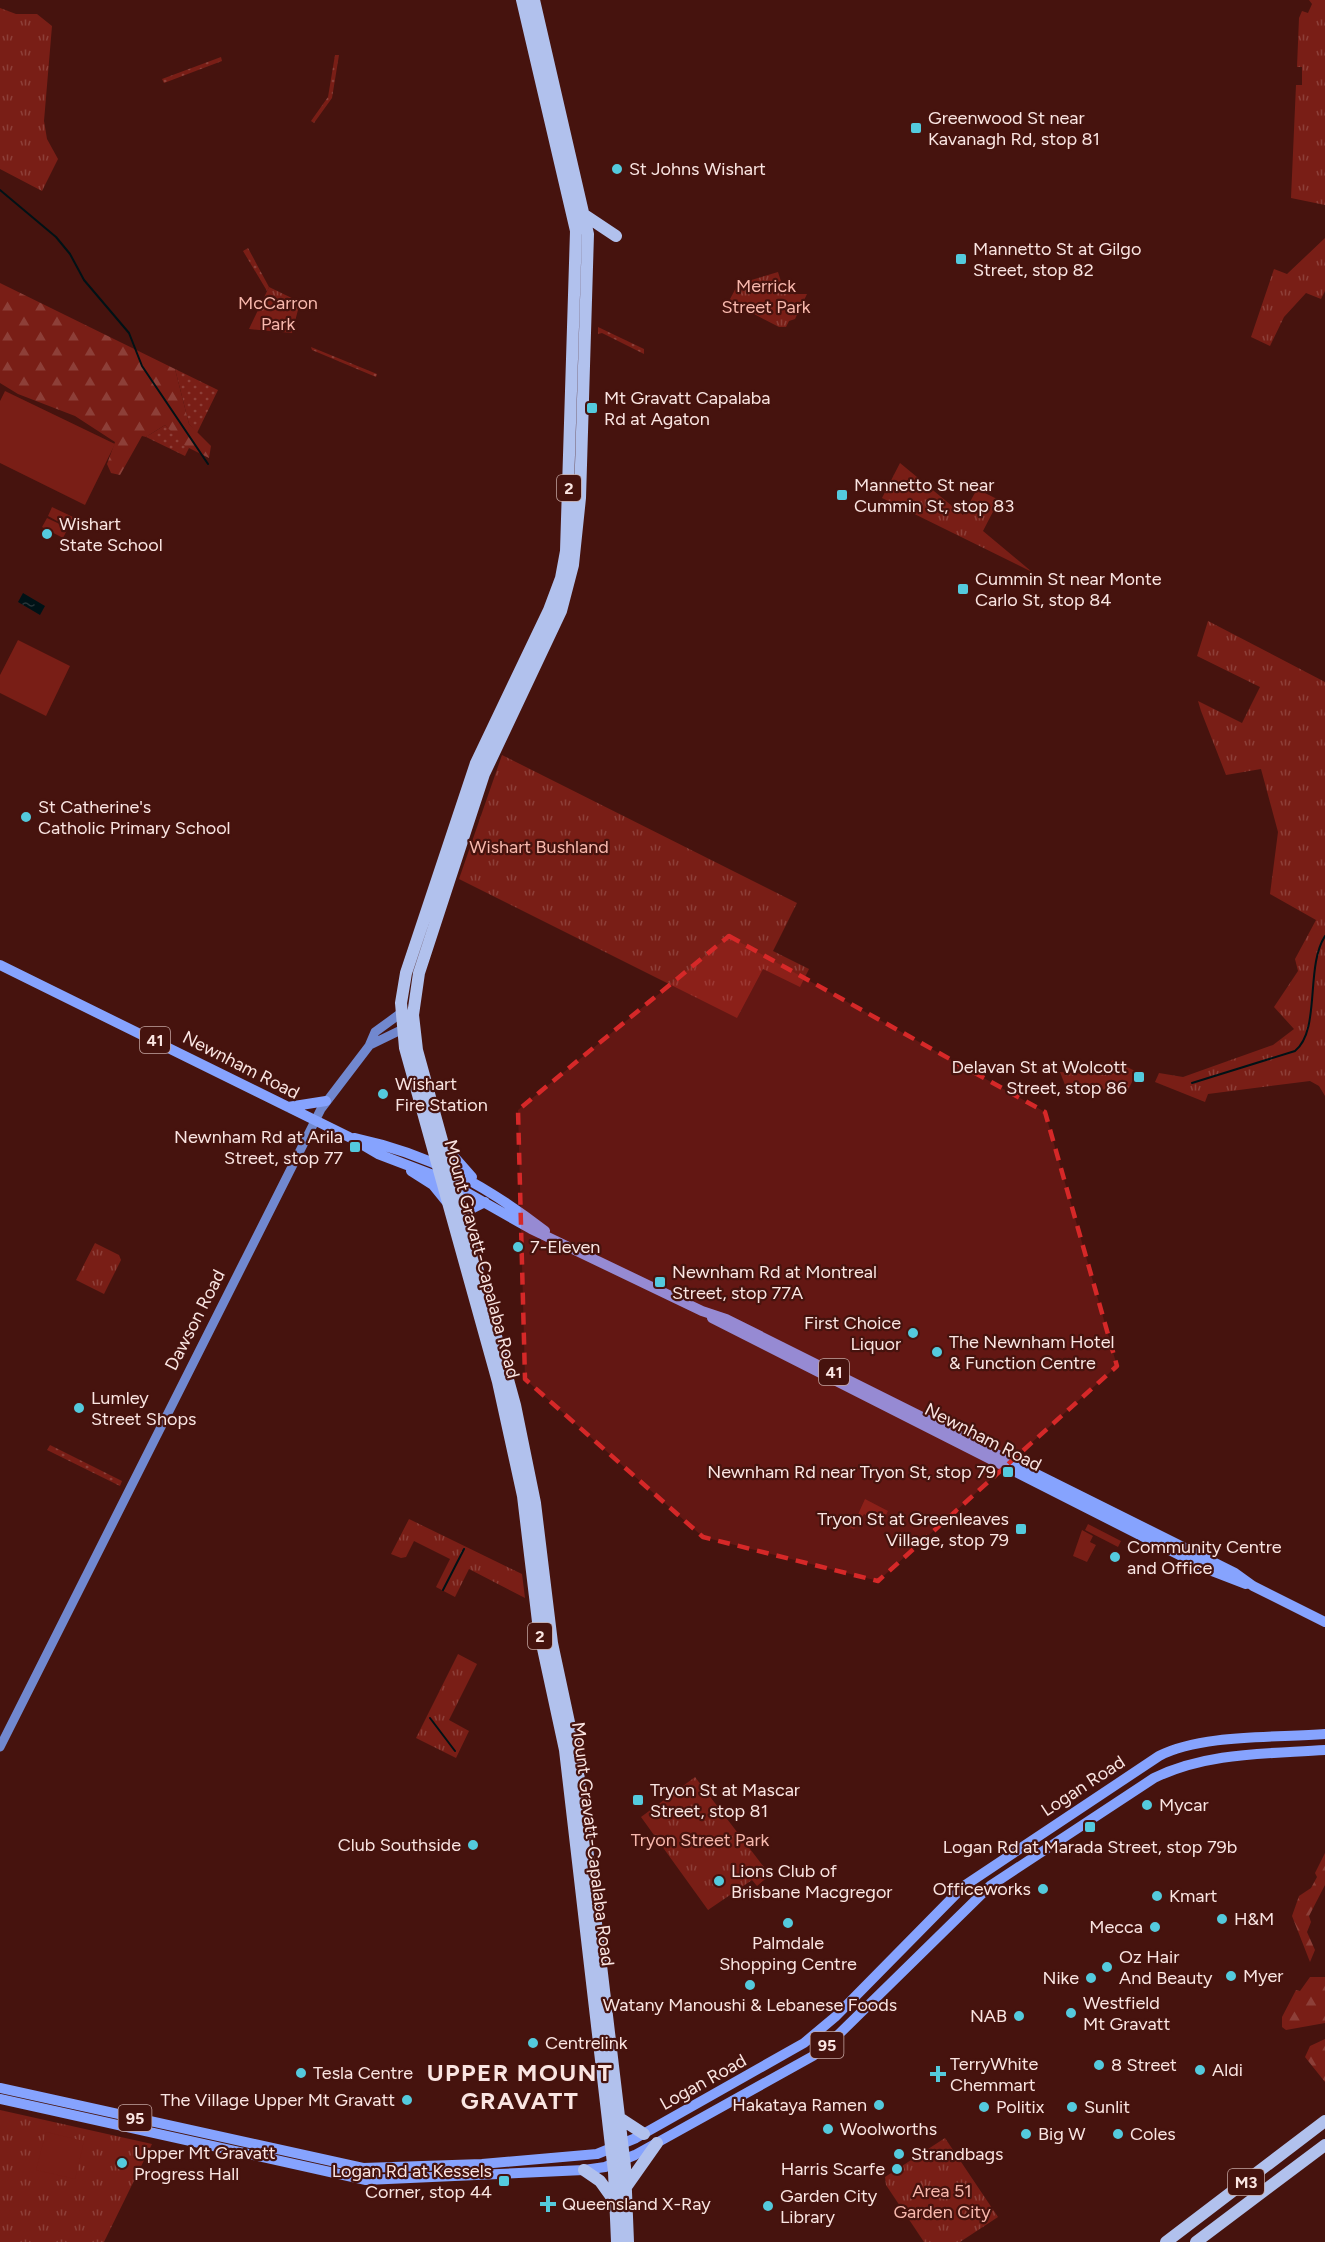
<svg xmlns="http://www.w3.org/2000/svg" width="1325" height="2242" font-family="Figtree,sans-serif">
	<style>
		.grass { fill: url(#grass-dots) }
		.forest { fill: url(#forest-firs) }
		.park { fill: url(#park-tufts) }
		.garden { fill: #791e16 }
		.water { fill: url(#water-ripples) }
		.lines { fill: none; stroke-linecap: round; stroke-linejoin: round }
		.stream { stroke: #001216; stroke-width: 2 }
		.secondary { stroke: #7188cf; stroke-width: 9 }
		.primary { stroke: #86a3fe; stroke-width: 10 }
		.highway { stroke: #b1c1ed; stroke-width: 12 }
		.marked { fill: #d62828; fill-opacity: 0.2; stroke: #d62828; stroke-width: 4.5; stroke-dasharray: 12 8; stroke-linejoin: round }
		.poi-dot { fill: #54cadd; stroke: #46130e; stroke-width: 2 }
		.labels { text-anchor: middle; stroke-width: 4.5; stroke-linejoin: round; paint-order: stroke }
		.shield { fill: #46130e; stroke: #c4a6a2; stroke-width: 1.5 }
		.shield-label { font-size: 16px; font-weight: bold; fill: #fae5e2 }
		.poi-label { font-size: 18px; fill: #fae5e2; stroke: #46130e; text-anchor: start }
		.park-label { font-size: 18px; fill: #f8b8ad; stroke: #46130e }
		.street-label { font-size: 18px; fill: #fae5e2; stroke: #46130e }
		.district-label { font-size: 24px; font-weight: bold; letter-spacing: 1.5px; fill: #fae5e2; stroke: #46130e }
	</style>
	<defs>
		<pattern id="grass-dots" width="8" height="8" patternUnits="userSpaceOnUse" patternTransform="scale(1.5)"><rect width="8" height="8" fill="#791e16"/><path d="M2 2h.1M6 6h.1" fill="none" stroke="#8d3f38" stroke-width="1.8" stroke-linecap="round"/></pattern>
		<pattern id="forest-firs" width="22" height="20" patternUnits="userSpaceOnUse" patternTransform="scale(1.5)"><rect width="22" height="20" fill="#791e16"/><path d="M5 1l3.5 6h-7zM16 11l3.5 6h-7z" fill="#8d3f38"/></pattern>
		<pattern id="park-tufts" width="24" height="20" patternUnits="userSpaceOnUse" patternTransform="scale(1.5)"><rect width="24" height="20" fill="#791e16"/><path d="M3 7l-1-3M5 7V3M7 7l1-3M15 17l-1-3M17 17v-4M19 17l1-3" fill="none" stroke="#8d3f38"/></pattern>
		<pattern id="water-ripples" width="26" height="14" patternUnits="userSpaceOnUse" patternTransform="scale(1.5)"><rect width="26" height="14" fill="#001216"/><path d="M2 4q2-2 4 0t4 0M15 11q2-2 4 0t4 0" fill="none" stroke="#263438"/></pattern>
	</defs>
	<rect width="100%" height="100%" fill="#46130e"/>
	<path class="grass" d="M335,55H339L332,98L314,123L311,121L328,97Z
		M221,57L222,61L164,83L162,79Z
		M248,248L269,287L267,291L243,251Z
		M598,327L644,349V354L602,333L598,334Z
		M311,347L377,374L376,377L312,350Z
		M175,369L218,390L197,433L189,424Z
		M165,425L189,448L185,456L146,437Z
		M50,1445L122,1481L120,1486L47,1450Z"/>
	<path class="forest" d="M0,283L175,369L189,424L211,446L209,458L185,446L165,425L146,437L142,436L120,475L111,473L107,464L115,442L75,416L18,394L0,383Z
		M1325,1853V1885L1309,1916L1311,1922L1307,1932L1315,1950L1310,1962L1292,1916L1299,1896L1311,1888L1317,1877L1315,1873Z
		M1310,1977H1325V2023L1286,2030L1282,2027V2017L1296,1990L1300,1991Z
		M1325,2039V2082L1305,2057L1310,2046Z"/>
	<path class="park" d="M1309,0H1325V205L1291,198L1296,85H1302V67H1297L1299,18L1302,11L1308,13L1312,4Z
		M0,8L16,14H37L52,26L44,121L47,139L58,159L42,191L0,169Z
		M1325,238V291L1321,299L1306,293L1284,317L1270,346L1251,337L1274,269L1287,274Z
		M778,272L785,294H807L795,319L789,321L786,327H779L729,301L738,284Z
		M269,287L300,302L292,333L249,329Z
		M900,463L963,515L977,489L999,500L983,531L1032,572L882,498Z
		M1208,621L1325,682V1096L1319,1086L1310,1081L1208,1094L1205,1102L1155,1082L1159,1073L1183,1077L1273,1045L1294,1029L1274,1007L1298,971L1295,959L1316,920L1270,894L1278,832L1261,769L1226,775L1201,711L1198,701L1242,723L1260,687L1197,656Z
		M502,755L797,903L773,951L809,969L800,987L763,969L737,1018L459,879Z
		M1113,1060L1137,1072L1127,1092L1065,1085L1060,1072L1105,1075L1106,1065Z
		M95,1243L119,1255L121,1260L104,1294L76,1280Z
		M409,1519L522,1574L525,1598L469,1569L455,1597L436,1587L450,1559L414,1541L406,1557L401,1558L391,1554Z
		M458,1654L477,1664L449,1720L469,1731L456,1758L416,1738Z
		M695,1777L770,1875L757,1886L752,1880L708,1910L641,1817Z
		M0,2110L152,2144L104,2242H0Z
		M945,2138L998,2217L960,2242H924L886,2185L885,2177Z"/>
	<path class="garden" d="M5,391L115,444L85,505L0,463V401Z
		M52,507L73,517L68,527L48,516Z
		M47,518L68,528L63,538L42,527Z
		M18,640L70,666L46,716L0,693V675Z
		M865,1499L888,1511L882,1523L864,1514L854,1529L847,1526L851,1519L855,1521Z
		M1088,1524L1121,1541L1118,1547L1085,1530Z
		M1082,1530L1093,1536L1090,1542L1096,1545L1087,1562L1073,1556Z
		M46,2132L84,2141L75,2179L36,2170Z"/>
	<path class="water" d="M23,593L45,606L40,615L18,602Z"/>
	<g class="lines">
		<path class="stream" d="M0,190L56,237L70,254L84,280L129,333L142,366L208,464
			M1192,1083L1295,1051C1321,1030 1305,967 1325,936
			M443,1590L464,1549
			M430,1718L455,1751"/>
		<path class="secondary" d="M370,1045L405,1028
			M0,1747L321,1109L369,1046L375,1032L401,1013"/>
		<path class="primary" d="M0,965L349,1137L378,1154L441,1178L531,1229L702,1311L726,1319L1235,1573L1253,1586L1325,1622
			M288,1107L326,1101
			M354,1138C429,1154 484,1184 545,1231
			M443,1144L472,1177
			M411,1171L433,1185L446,1201
			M465,1224L471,1209L485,1202
			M712,1318L1207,1569L1246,1584
			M0,2088L363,2168L482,2164L597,2154L636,2138L804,2043L835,2017L964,1886L1159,1756C1201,1734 1276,1738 1325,1734
			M0,2099L366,2180L584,2170L605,2167L635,2155L813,2056L839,2034L990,1886L1154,1778C1207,1752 1267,1754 1325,1750"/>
		<path class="highway" d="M522,0L576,231L566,551L561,578L549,610L476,763L406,973L401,1003L405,1048L498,1382L523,1496L539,1630L565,1750L614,2172L617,2242
			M534,0L588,234L580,498L573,565L561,611L484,774L419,973L413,1015L417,1050L515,1405L535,1503L552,1643L576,1755L625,2167L628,2242
			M586,216L616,236
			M618,2117L644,2134
			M584,2170L600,2181L615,2202
			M626,2187L657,2143
			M1166,2242L1325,2121
			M1196,2242L1325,2145"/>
	</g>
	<path class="marked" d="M729,936L1045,1112L1117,1366L878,1581L703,1537L525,1379L518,1110Z"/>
	<g class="poi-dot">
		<rect x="910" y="122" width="12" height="12" rx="3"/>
		<circle cx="617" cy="169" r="6"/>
		<rect x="955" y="253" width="12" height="12" rx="3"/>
		<rect x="586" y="402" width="12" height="12" rx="3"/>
		<rect x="836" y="489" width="12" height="12" rx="3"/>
		<circle cx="47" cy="534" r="6"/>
		<rect x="957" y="583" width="12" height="12" rx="3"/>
		<circle cx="26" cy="817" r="6"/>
		<rect x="1133" y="1071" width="12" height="12" rx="3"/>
		<circle cx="383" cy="1094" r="6"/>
		<rect x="349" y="1141" width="12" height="12" rx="3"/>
		<circle cx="518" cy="1247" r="6"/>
		<rect x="654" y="1276" width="12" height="12" rx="3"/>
		<circle cx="913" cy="1333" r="6"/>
		<circle cx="937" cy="1352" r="6"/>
		<circle cx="79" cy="1408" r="6"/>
		<rect x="1002" y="1466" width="12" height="12" rx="3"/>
		<rect x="1015" y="1523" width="12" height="12" rx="3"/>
		<circle cx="1115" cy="1557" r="6"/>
		<rect x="632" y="1794" width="12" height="12" rx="3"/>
		<circle cx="1147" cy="1805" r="6"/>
		<rect x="1084" y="1821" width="12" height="12" rx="3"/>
		<circle cx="473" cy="1845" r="6"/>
		<circle cx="719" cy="1881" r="6"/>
		<circle cx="1043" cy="1889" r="6"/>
		<circle cx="1157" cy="1896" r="6"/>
		<circle cx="1222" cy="1919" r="6"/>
		<circle cx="788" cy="1923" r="6"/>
		<circle cx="1155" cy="1927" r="6"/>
		<circle cx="1107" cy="1967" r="6"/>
		<circle cx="1231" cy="1976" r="6"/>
		<circle cx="1091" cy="1978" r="6"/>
		<circle cx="750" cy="1985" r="6"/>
		<circle cx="1071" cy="2013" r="6"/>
		<circle cx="1019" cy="2016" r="6"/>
		<circle cx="533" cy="2043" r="6"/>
		<circle cx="1099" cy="2065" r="6"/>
		<circle cx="1200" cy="2070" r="6"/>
		<circle cx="301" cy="2073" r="6"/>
		<path d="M935 2065h6v6h6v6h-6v6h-6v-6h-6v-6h6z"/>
		<circle cx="407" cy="2100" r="6"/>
		<circle cx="879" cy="2105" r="6"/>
		<circle cx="984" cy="2107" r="6"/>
		<circle cx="1072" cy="2107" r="6"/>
		<circle cx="828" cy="2129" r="6"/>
		<circle cx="1026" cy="2134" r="6"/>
		<circle cx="1118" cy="2134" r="6"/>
		<circle cx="899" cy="2154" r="6"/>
		<circle cx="122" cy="2163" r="6"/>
		<circle cx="897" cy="2169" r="6"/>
		<rect x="498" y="2175" width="12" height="12" rx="3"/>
		<path d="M545 2195h6v6h6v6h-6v6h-6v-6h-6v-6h6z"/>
		<circle cx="768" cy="2206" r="6"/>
	</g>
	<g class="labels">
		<g class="shield">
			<rect x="557" y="475" width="24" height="26" rx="4.5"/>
			<rect x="140" y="1027" width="30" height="26" rx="4.5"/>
			<rect x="819" y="1359" width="30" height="26" rx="4.5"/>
			<rect x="528" y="1623" width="24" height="26" rx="4.5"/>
			<rect x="810.5" y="2032" width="33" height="26" rx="4.5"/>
			<rect x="118.5" y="2105" width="33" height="26" rx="4.5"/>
			<rect x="1228" y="2169" width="36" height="26" rx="4.5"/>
		</g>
		<g class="shield-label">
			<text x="569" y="494">2</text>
			<text x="155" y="1046">41</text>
			<text x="834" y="1378">41</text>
			<text x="540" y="1642">2</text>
			<text x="827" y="2051">95</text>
			<text x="135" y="2124">95</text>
			<text x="1246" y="2188">M3</text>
		</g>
		<g class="poi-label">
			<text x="928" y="124">Greenwood St near<tspan x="928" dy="21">Kavanagh Rd, stop 81</tspan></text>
			<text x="629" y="175">St Johns Wishart</text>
			<text x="973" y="255">Mannetto St at Gilgo<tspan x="973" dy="21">Street, stop 82</tspan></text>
			<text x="604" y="404">Mt Gravatt Capalaba<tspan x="604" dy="21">Rd at Agaton</tspan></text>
			<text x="854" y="491">Mannetto St near<tspan x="854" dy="21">Cummin St, stop 83</tspan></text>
			<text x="59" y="530">Wishart<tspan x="59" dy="21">State School</tspan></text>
			<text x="975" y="585">Cummin St near Monte<tspan x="975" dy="21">Carlo St, stop 84</tspan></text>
			<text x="38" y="813">St Catherine's<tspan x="38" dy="21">Catholic Primary School</tspan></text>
			<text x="1127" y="1073" text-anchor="end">Delavan St at Wolcott<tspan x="1127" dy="21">Street, stop 86</tspan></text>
			<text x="395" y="1090">Wishart<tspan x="395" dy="21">Fire Station</tspan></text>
			<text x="343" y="1143" text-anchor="end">Newnham Rd at Arila<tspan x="343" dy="21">Street, stop 77</tspan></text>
			<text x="530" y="1253">7-Eleven</text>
			<text x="672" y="1278">Newnham Rd at Montreal<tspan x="672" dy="21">Street, stop 77A</tspan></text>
			<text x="901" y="1329" text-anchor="end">First Choice<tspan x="901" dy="21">Liquor</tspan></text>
			<text x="949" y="1348">The Newnham Hotel<tspan x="949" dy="21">&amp; Function Centre</tspan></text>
			<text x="91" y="1404">Lumley<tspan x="91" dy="21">Street Shops</tspan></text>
			<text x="996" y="1478" text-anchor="end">Newnham Rd near Tryon St, stop 79</text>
			<text x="1009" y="1525" text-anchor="end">Tryon St at Greenleaves<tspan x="1009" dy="21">Village, stop 79</tspan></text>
			<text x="1127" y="1553">Community Centre<tspan x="1127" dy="21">and Office</tspan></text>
			<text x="650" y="1796">Tryon St at Mascar<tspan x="650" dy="21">Street, stop 81</tspan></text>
			<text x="1159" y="1811">Mycar</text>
			<text x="461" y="1851" text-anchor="end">Club Southside</text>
			<text x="1090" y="1853" text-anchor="middle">Logan Rd at Marada Street, stop 79b</text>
			<text x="731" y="1877">Lions Club of<tspan x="731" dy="21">Brisbane Macgregor</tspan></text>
			<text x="1031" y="1895" text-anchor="end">Officeworks</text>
			<text x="1169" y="1902">Kmart</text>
			<text x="1234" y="1925">H&amp;M</text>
			<text x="1143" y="1933" text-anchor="end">Mecca</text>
			<text x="788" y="1949" text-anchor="middle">Palmdale<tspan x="788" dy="21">Shopping Centre</tspan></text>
			<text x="1119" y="1963">Oz Hair<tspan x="1119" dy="21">And Beauty</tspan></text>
			<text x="1243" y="1982">Myer</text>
			<text x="1079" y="1984" text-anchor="end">Nike</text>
			<text x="1083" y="2009">Westfield<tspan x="1083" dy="21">Mt Gravatt</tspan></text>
			<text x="750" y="2011" text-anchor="middle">Watany Manoushi &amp; Lebanese Foods</text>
			<text x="1007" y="2022" text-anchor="end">NAB</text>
			<text x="545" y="2049">Centrelink</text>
			<text x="950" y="2070">TerryWhite<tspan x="950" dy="21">Chemmart</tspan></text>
			<text x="1111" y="2071">8 Street</text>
			<text x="1212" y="2076">Aldi</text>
			<text x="313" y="2079">Tesla Centre</text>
			<text x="395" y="2106" text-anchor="end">The Village Upper Mt Gravatt</text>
			<text x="867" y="2111" text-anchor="end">Hakataya Ramen</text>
			<text x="996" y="2113">Politix</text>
			<text x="1084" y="2113">Sunlit</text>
			<text x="840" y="2135">Woolworths</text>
			<text x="1038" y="2140">Big W</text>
			<text x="1130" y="2140">Coles</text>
			<text x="134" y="2159">Upper Mt Gravatt<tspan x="134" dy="21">Progress Hall</tspan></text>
			<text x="911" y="2160">Strandbags</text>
			<text x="885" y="2175" text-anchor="end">Harris Scarfe</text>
			<text x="492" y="2177" text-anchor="end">Logan Rd at Kessels<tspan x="492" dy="21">Corner, stop 44</tspan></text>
			<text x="780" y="2202">Garden City<tspan x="780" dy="21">Library</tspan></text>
			<text x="562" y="2210">Queensland X-Ray</text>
		</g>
		<g class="park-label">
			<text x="766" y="292">Merrick<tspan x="766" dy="21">Street Park</tspan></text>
			<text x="278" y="309">McCarron<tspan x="278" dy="21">Park</tspan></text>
			<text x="539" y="853">Wishart Bushland</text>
			<text x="700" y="1846">Tryon Street Park</text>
			<text x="942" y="2197">Area 51<tspan x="942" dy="21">Garden City</tspan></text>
		</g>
		<g class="street-label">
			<text transform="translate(241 1065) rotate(27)" y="6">Newnham Road</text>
			<text transform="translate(482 1259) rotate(75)" y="6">Mount Gravatt-Capalaba Road</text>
			<text transform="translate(195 1320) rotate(-63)" y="6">Dawson Road</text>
			<text transform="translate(983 1437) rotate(27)" y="6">Newnham Road</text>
			<text transform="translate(1083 1786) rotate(-33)" y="6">Logan Road</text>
			<text transform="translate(593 1844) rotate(83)" y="6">Mount Gravatt-Capalaba Road</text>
			<text transform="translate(703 2082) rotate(-29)" y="6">Logan Road</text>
		</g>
		<g class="district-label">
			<text x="520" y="2081">UPPER MOUNT<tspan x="520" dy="28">GRAVATT</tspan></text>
		</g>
	</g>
</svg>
